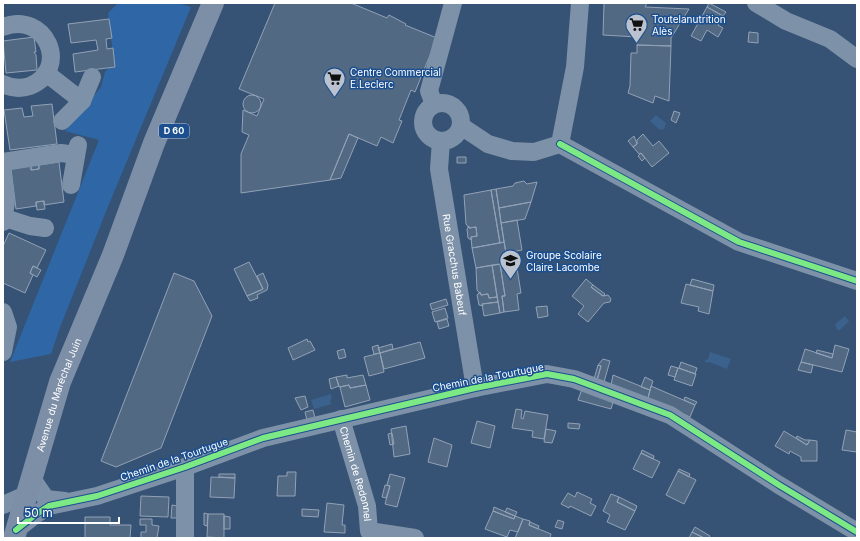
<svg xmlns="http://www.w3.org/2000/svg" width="860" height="541" font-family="Inter,sans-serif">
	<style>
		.green { fill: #2f66a5 }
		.water { fill: #3b618d }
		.building { fill: #526984; stroke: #92a2b6 }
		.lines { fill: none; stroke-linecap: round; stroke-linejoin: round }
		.minor { stroke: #7d92a8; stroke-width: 18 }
		.major { stroke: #7d8ea7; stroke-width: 22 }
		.cycleway-casing { stroke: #1b4f8f; stroke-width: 8 }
		.cycleway { stroke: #7ce984; stroke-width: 6 }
		.labels { text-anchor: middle; stroke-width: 3; stroke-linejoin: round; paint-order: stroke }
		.shield { fill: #1b4f8f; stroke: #bbcadd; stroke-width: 1 }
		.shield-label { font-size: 9px; font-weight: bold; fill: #fff }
		.poi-label { font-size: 10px; fill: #fff; stroke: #1b4f8f; text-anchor: start }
		.street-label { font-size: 10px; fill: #fff; stroke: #1b4f8f }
	</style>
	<rect width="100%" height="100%" fill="#365274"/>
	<path class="green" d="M118,3H178L191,7L107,209L59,330L51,354L10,362L99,140L65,131L101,87L105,72L114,62L108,13Z"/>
	<path class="water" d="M656,115L666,123L664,129L660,130L650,121Z
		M845,316L849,321L840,330H837L835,324Z
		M710,352L731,359L727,369L709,362L706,363L705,360L708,359Z
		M331,394L332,398L330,401L332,404L314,409L311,400Z"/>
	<path class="building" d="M275,3H351L387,18L389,15L406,24L405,25L437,38L415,92L411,90L399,120L402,121L393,143L381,137L377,146L349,134L330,180L241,193V154L249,135L242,132L243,110L257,116L264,99L239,89Z
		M604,3H647L645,7L689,9L671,38V46L637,45V37L603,35Z
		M709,3L726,12L723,16L707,7Z
		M707,7L723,16L718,25L723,28L718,37L707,30L701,41L691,36Z
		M109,19L112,38L106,39L107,49L113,48L115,67L75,72L73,54L98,50L96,40L71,43L68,24Z
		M749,32L758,33V43L748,42Z
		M34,37L36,52H34L36,55L37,70L6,73L3,41Z
		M637,45L671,46L669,101L655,96L653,103L628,93L630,86L631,53H637Z
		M243 104a9 9 0 1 1 18 0a9 9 0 1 1-18 0Z
		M52,104L57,144L10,150L4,110L22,108L24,117L33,116L31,106Z
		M674,111L680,113L676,123L671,120Z
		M349,134L358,138L341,178L330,180Z
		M643,134L653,146L659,141L669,153L652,167L641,153L639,154L633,147L637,144V140Z
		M634,136L637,144L633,147L628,141Z
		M641,153L645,158L642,161L638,156Z
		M457,157H466V163H457Z
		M38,161L39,169L31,170L30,162Z
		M59,162L64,202L44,205V201L36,202V206L16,209L11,169L31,166V170L39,169V165Z
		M524,181L527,184L537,182L531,202L499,208L496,189L513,186L515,183Z
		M496,189L504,242L500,243L491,190Z
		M491,190L500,243L472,248L471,237L477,236L476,227L469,228L466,224L464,195Z
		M44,201L45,209L37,210L36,202Z
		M531,202L525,219L501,223L499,208Z
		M517,220L522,250L506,253L501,223Z
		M469,226V228L476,227L477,236L471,237V240L468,238L467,229Z
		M9,233L46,250L37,268L33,266L30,273L33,275L25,293L3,283V246Z
		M504,242L508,263L476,268L472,248Z
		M249,262L263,289L247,296L234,269Z
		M516,262L521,293L517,294L519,310L504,312L502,296H505L500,264Z
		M500,264L505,296H502L504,312L500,313L492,265Z
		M492,265L497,297L489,298L488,294L481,295L477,290L476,268Z
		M33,266L41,270L37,277L30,273Z
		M174,273L194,281L212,316L161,448L116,467L101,461Z
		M263,273L268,285L267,290L257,295L258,298L250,301L247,296L263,289L257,276Z
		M586,279L593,285L591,287L603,296L608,295L611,299L610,302L604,303L588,322L578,314L584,306L572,296Z
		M692,279L714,285L713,291L690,285Z
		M686,284L713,291L709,314L698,311L699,307L681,303Z
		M593,285L605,294L603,296L591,287Z
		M480,292L481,295L488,294L489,298L497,297L498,302L482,304L483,306L479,305L477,295Z
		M446,299L448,305L432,310L430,304Z
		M498,302L500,313L484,316L482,304Z
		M547,306L548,316L538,318L536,307Z
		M445,308L448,318L435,322L432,312Z
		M447,319L449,326L439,329L437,322Z
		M307,339L308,342L310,341L315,350L293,360L288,348Z
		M420,342L425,358L384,369L380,353Z
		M392,344L393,349L380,353L378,348Z
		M378,345L380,353L374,354L372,347Z
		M835,345L849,349L842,372L801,362L805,349L832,358Z
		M344,349L346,357L339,359L337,351Z
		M817,350L833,354L832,358L816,353Z
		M380,353L384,372L369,376L364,357Z
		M603,359L610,361L604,382L597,380L601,366L598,365Z
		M681,362L697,368L695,374L679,368Z
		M801,362L813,365L811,373L798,370Z
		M598,365L601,366L597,380L594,379Z
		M671,366L678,368L675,377L668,375Z
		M678,368L696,374L692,386L674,380Z
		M347,375V378L363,375L366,385L350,388L349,385L339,387L336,377Z
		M613,375L650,390L648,398L611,385Z
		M336,377L339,386L331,389L329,379Z
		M645,377L653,381L650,390L641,387Z
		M349,385L350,388L366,385L370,400L345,407L340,387Z
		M651,386L695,405L690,417L648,398Z
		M582,389L614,399L611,409L578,400Z
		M305,396L308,407L301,410L295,398Z
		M685,397L697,402L695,405L684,400Z
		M516,409L522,410L521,418L523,419L525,411L548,415L544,439L532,437L533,431L512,428Z
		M313,410L315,418L307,420L305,412Z
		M477,421L495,426L490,448L471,443Z
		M568,423L580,424L579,429L568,428Z
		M406,426L410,454L394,457L391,429Z
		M546,429L556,431L552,443L544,442Z
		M846,430L857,432V452L842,450Z
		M784,431L807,445L810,440L817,441V461H801V457L790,451L789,454L775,446Z
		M392,433L394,444L390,445L388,434Z
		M797,436L805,440H810L807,445L796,438Z
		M434,438L452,445L447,467L428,462Z
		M642,450L654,456L653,459L641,453Z
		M641,453L660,462L652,478L633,469Z
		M679,469L690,474L689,477L678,471Z
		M678,471L696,480L684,504L666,495Z
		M287,472H296L295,496H277L278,476H287Z
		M219,474H235V478L219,477Z
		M390,474L405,478L397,507L385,504L390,486L387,485Z
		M211,477L235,478L234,498L210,497Z
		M385,485L390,486L386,498L382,497Z
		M577,492L592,499L590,503L596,506L591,516L570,506L569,508L561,504L568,493L575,497Z
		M611,494L619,497L617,502L635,511L625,530L607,522L610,515L603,511Z
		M141,496L169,497L168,517L140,516Z
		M619,497L637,506L635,511L617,502Z
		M327,503L344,505L342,525H345V533L324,532Z
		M172,505L178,506V518H171Z
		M494,507L515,516L514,519L493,511Z
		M507,508L517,512L515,516L505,512Z
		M302,509L319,510L318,517L302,516Z
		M493,511L514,519L515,516L523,519L518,532L510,530L507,537L485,529Z
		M204,513L208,514L207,526L204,525Z
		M208,514H224V538L207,537Z
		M224,516L230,517V529H224Z
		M85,517H110V525H131L130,538H85Z
		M140,519H152V525L159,526L157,538H141V532H146V525H140Z
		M523,519L530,521L529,525L551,534L550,538H515Z
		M558,520L564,522L562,529L555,527Z
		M530,522L539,526L538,529L529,525Z
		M695,527L710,536L709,538H704L692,532Z
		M692,532L704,538H689Z"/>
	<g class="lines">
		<g class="minor">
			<path d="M756,3L786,21L830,39L857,59"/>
			<path d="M3,27C46,10 71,69 30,86C21,89 11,88 3,84"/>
			<path d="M46,73L82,101"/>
			<circle cx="442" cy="122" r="19"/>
			<path d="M434,104L429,91L453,3"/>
			<path d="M62,121L82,101L92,77"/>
			<path d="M461,126L488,144L512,151L534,152L560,144L575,67L580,3"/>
			<path id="s1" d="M441,141L439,169L475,388"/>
			<path d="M560,144L739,242L857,281"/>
			<path d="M3,162L61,153L76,155"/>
			<path d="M3,175L6,202L3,222"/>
			<path d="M71,185L78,145"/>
			<path d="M5,218L30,226L45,228"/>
			<path d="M3,312L8,327L3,352"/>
			<path id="s2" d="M341,419L367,506L369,531L415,538"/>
			<path d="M31,477L46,499L65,501"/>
			<path d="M3,505L26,495"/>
			<path d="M16,530L35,515L49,506L97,496L185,467L263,438L475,388L547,374L574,379L670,415L779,485L857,532"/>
			<path d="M185,538V467"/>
		</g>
		<path class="major" id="s3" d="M14,538L60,382L113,255L154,143L213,3"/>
		<defs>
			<path id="cycleway" d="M560,144L739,242L857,281
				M16,530L35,515L49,506L97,496L185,467L263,438L475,388L547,374L574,379L670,415L779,485L857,532"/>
		</defs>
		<use href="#cycleway" class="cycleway-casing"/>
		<use href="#cycleway" class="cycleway"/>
	</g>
	<defs>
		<symbol id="supermarket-pin" viewBox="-11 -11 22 30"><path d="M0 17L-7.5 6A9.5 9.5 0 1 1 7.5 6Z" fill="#b9c2ce" stroke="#1b4f8f"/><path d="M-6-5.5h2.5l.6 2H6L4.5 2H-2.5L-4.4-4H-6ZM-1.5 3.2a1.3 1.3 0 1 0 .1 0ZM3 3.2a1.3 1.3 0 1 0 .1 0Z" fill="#111"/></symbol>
		<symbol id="school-pin" viewBox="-11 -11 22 30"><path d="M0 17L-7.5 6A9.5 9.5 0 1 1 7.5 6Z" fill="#b9c2ce" stroke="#1b4f8f"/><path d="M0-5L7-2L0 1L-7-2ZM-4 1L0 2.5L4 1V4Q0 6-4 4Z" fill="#111"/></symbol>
	</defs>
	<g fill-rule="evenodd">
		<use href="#supermarket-pin" x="624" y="12" width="25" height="34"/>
		<use href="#supermarket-pin" x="322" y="66" width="25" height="34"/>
		<use href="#school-pin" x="498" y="248" width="25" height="34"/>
	</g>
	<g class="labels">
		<rect class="shield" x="159" y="124" width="30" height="14" rx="3"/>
		<g class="shield-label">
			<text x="174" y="134">D 60</text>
		</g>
		<g class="poi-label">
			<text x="652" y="23">Toutelanutrition<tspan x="652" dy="12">Alès</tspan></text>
			<text x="350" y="76">Centre Commercial<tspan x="350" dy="12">E.Leclerc</tspan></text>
			<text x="526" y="259">Groupe Scolaire<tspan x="526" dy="12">Claire Lacombe</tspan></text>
		</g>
		<g class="street-label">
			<text dy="4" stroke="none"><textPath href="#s1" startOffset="125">Rue Gracchus Babeuf</textPath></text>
			<text transform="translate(488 377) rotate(-11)" y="4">Chemin de la Tourtugue</text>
			<text dy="4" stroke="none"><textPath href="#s3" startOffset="150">Avenue du Maréchal Juin</textPath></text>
			<text transform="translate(174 459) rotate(-19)" y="4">Chemin de la Tourtugue</text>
			<text dy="4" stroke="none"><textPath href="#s2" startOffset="57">Chemin de Redonnel</textPath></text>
		</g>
	</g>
	<rect width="860" height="541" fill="none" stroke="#ffffff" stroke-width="8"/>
	<path d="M18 517v6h101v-6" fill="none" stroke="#ffffff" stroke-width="2"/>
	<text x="24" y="517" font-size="12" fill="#ffffff" stroke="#1b4f8f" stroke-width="3" paint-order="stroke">50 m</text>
</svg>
